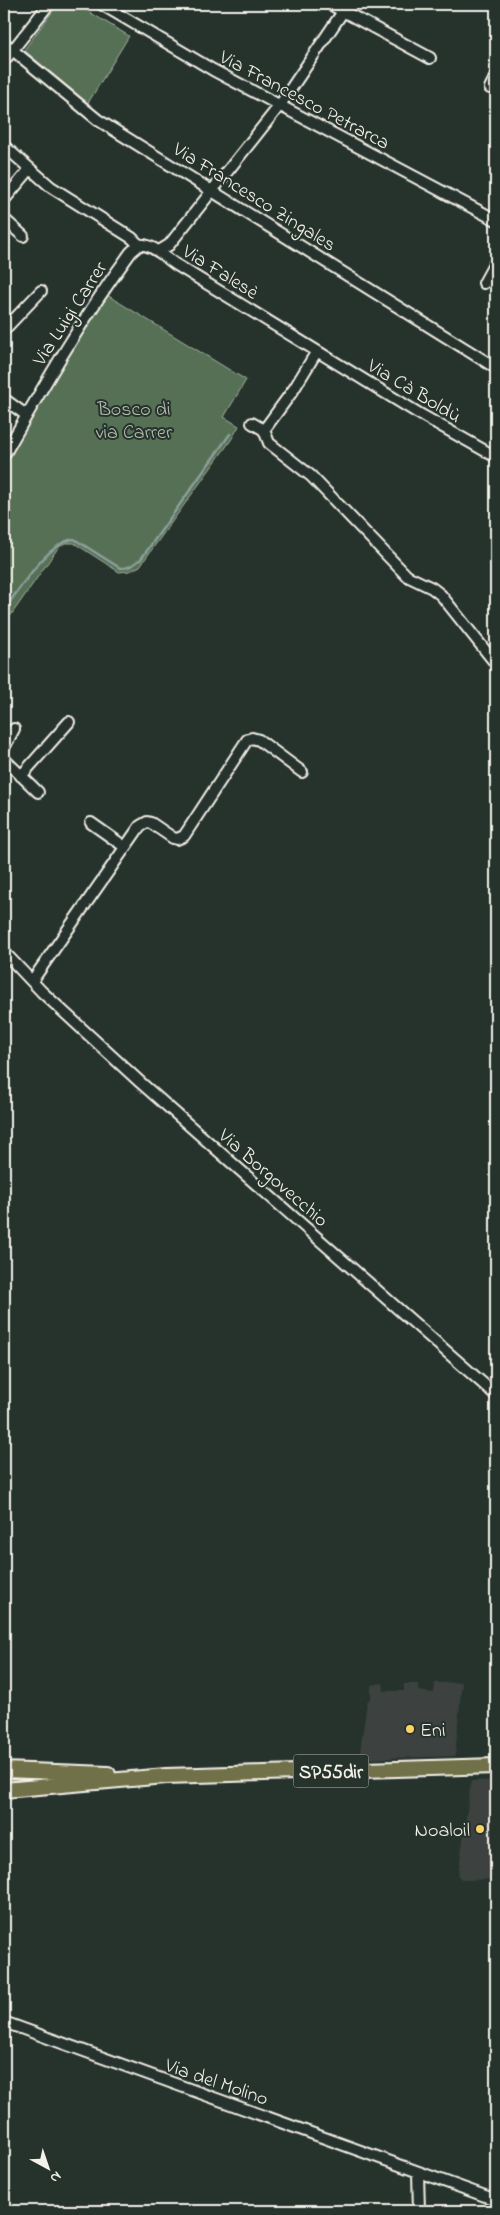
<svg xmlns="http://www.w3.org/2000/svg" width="500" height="2215" font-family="'Indie Flower',sans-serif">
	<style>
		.built { fill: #3c423f }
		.green { fill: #577056; stroke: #a6b09f }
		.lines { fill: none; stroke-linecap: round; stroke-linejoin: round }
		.stream { stroke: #8b9f9c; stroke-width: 2.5 }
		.minor-casing { stroke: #f4f1e8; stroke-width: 14 }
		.highway-casing { stroke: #f4f1e8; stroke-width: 18 }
		.minor { stroke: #26332d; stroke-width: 10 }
		.highway { stroke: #70704a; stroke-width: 14 }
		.poi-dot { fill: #ffd166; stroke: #26332d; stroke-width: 2 }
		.labels { text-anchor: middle; stroke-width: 4; stroke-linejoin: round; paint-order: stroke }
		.shield { fill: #26332d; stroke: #b6b8b0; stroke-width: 1 }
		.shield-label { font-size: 19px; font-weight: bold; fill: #f4f1e8 }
		.street-label { font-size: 20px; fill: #f4f1e8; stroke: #26332d }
		.park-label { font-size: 20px; fill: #b5bdae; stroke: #26332d }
		.poi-label { font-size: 20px; fill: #f4f1e8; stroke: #26332d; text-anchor: start }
	</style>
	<rect width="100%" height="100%" fill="#26332d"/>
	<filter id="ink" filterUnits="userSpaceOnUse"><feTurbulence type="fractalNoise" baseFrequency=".02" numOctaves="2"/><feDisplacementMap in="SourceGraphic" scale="10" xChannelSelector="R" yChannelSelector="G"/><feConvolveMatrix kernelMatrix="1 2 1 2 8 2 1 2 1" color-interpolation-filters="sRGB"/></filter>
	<g filter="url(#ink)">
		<path class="built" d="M462,1682L455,1756L359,1759L367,1702L371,1697V1685L383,1683L384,1691H404V1684H418V1691L434,1693L435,1683Z
			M496,1780V1879L463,1880L458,1876L471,1781Z"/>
		<path class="green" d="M58,4H76L129,36L88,103L24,50Z
			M107,295L246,380L224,417L239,426L231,440L140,566L130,571L119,572L74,543H65L58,548L4,625V464L80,332Z
			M4,1776L40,1778L41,1780L4,1786Z"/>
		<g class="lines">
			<path class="stream" d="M4,610C19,590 48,542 74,539L120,568C129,569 134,564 141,559L230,434"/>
			<defs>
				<path id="minor" d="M101,4L213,70L496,220
					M330,4L430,58
					M4,43L98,120L496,368
					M4,61L49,4
					M490,88L496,76
					M4,146L51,187L132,238L139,245C151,243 165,257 175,264L418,413L496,457
					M4,200L30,169
					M4,219L23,236
					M159,251L169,245L280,105L348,4
					M484,283L496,261
					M4,330L41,291
					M317,351L294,389L264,430L269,443L311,476L407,576L432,588L441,595L496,664
					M4,399L26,415
					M252,423L264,430
					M4,455C44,385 83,317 131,252L139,245
					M4,748L14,729
					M4,759L38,792
					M21,776L69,722
					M91,823L125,847
					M4,952L42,992L141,1083L496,1395
					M32,981L140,826L147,822L151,823L173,838L177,839L184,836L247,740L252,738L259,740L302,772
					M4,2022L496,2200
					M418,2172L419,2211"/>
				<path id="highway" d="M4,1770L108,1774
					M4,1790L166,1776L496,1766"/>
			</defs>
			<use href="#minor" class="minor-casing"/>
			<use href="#highway" class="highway-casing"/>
			<use href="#minor" class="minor"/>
			<use href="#highway" class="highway"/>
		</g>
	</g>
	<g class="poi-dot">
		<circle cx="410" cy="1729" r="5"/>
		<circle cx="480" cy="1829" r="5"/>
	</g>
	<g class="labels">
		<rect class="shield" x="293.5" y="1754.5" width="75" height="33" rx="4"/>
		<g class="shield-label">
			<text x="331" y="1778">SP55dir</text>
		</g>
		<g class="street-label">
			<text transform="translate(305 99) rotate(28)" y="7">Via Francesco Petrarca</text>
			<text transform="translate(255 196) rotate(32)" y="7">Via Francesco Zingales</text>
			<text transform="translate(221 271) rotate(32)" y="7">Via Falesè</text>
			<text transform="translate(69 313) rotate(-57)" y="7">Via Luigi Carrer</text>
			<text transform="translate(415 390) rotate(31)" y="7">Via Cà Boldù</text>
			<text transform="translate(274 1177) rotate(41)" y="7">Via Borgovecchio</text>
			<text transform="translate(217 2081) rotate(19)" y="7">Via del Molino</text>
		</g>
		<g class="park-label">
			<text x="134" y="415">Bosco di<tspan x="134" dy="23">via Carrer</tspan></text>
		</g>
		<g class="poi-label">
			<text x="420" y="1736">Eni</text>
			<text x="470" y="1836" text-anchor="end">Noaloil</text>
		</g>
	</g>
	<rect width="500" height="2215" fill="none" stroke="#26332d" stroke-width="20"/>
	<rect x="10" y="10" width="480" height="2195" fill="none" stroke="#f4f1e8" stroke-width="2" filter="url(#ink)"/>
	<g transform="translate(48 2168) rotate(140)" stroke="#26332d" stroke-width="4" paint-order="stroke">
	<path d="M0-4L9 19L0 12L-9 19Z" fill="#f4f1e8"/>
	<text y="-8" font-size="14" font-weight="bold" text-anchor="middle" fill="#f4f1e8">N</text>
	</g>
</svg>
